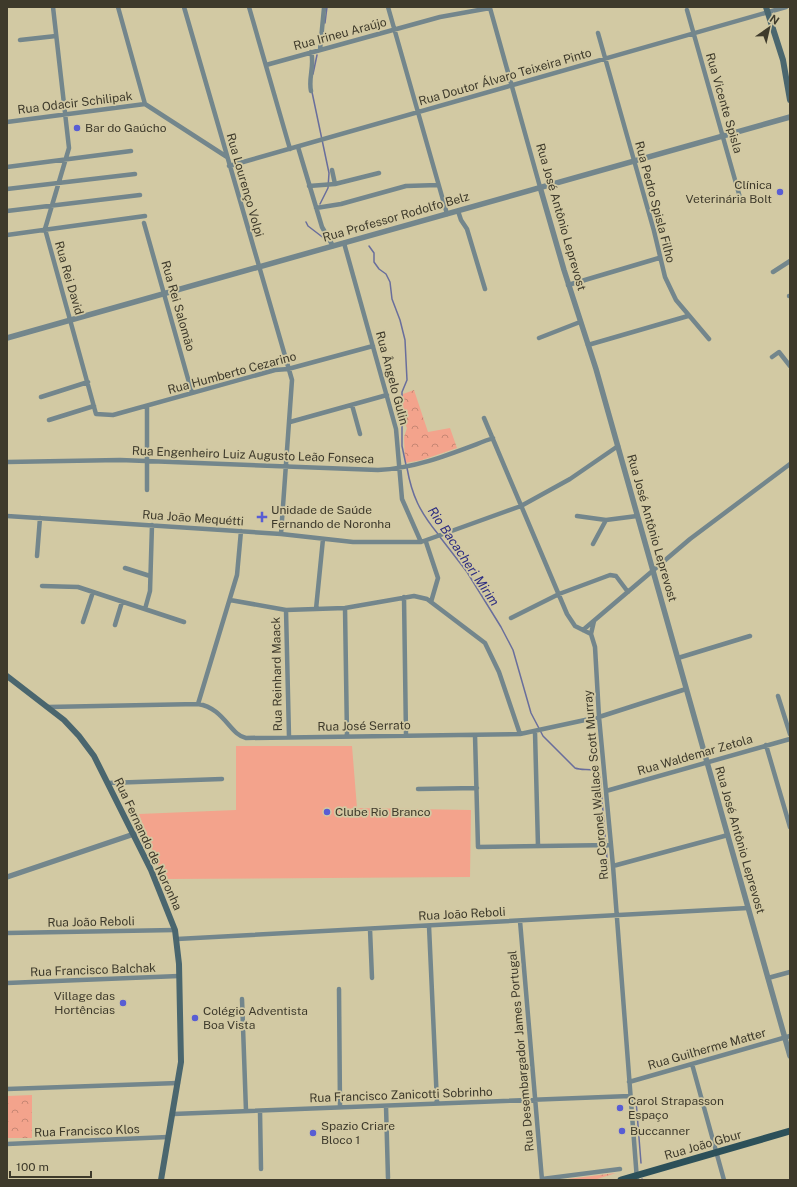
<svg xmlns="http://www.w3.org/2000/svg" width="797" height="1187" font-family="'Public Sans',sans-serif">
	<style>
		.park { fill: url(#park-crowns) }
		.garden { fill: #f3a38c }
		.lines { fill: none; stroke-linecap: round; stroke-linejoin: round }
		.stream { stroke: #696e9c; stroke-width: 1.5 }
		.minor { stroke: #73868c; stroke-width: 4.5 }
		.tertiary { stroke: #73868c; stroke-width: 5.5 }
		.secondary { stroke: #4a666e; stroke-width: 6 }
		.primary { stroke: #2c5059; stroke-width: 7 }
		.poi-dot { fill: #585dd4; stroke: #d2c9a3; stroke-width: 1.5 }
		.labels { text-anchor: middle; stroke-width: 3.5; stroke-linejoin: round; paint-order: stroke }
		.street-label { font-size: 12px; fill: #3e3a2b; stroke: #d2c9a3 }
		.poi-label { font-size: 12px; fill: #3e3a2b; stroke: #d2c9a3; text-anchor: start }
		.water-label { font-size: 13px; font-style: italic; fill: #2d2d81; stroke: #d2c9a3 }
	</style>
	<defs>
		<pattern id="park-crowns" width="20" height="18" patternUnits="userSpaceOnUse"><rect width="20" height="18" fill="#f3a38c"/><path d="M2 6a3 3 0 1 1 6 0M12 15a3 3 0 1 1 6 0" fill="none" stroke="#c68673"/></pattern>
	</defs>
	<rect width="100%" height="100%" fill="#d2c9a3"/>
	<path class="park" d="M414,390L428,432L450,428L457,448L422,460L405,463L404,437L407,428L403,420V394Z
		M32,1095V1138H7V1096Z
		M616,1173L594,1180H559Z"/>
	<path class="garden" d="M236,746H352L357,808L471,810L470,877L163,879L139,814L236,810Z"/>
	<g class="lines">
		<path class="stream" d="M325,23L327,7
			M313,74L317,55
			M312,92L329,173L328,188L320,204
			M306,222L308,226L325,239
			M369,246L374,253V262L379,269L386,274L390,282L392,299L400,320L405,340L407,380L402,392V446L406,465
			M407,468C412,496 420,512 438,534
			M440,537L467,572L501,627L513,650L531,713L543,736L575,768C585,772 594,765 600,777L608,870
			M636,1100L641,1163
			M642,1179L643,1180"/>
		<path class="minor" d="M53,7L69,148L45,229L96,414L113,415L275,370L288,369L373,346
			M118,7L145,104
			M184,7L292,380L281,534
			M249,7L290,149
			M388,7L447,214
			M687,10L741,201
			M598,33L654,231L665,277L676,300L709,339
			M20,40L56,36
			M320,50L324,8
			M266,65L440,17L490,8L540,187
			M311,91C308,78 315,65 311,52
			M7,122L145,104L227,157
			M298,147L322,227L333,246
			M229,166L786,7
			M7,167L131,151
			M332,170L335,184
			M309,186L335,184L379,173
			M7,189L135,174
			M316,208L341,204L406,186L438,185
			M7,211L140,195
			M458,211L461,220L467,229L485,289
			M144,223L192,393
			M7,235L145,216
			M344,243L396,429L402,499L421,542
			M773,272L790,261
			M568,285L659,258
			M789,296H790
			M539,338L580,322
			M588,345L688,316
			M772,357L779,352L790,366
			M41,397L88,382
			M352,405L360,434
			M147,406V490
			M484,418L567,614L575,626L591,634L595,647L599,717L613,866L637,1180
			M49,420L94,406
			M290,422L387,395
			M7,462L120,460L378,470C419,468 455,452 493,438
			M7,516L281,534L353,542H421L521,506L570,479L618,446
			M577,516L606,520L637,516
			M426,542L438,578L431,602
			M593,544L606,520
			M37,556L40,518
			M125,568L150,576
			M42,586L78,587L184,622
			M404,597L406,736
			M230,600L286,610L345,608L414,596L427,599L485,643L499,672L520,734
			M345,608L347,736
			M145,609L150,591L152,525
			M316,609L323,539
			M286,610L289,737
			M511,618L559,594L610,575L616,576L628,592
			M83,622L93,592
			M115,625L122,602
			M583,630L690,539L790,464
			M591,634L594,621
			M678,658L750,636
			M778,696L790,734
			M198,704L237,575L241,531
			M48,707L198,704C224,708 230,735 246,738L520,734L599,717L686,689
			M535,732L538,846
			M475,735L478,847L611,845
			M766,745L790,827
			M108,783L222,779
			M418,789L477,788
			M606,791L790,739
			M613,866L728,835
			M520,921L542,1180
			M429,926L437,1103
			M370,929L372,978
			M7,933L175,930
			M177,939L748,908
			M768,978L790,972
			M7,983L179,976
			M339,989L340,1107
			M242,999L246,1111
			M692,1064L724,1180
			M629,1082L790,1036
			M7,1089L178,1083
			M386,1106L388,1178
			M260,1111L261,1169
			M173,1114L630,1096
			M7,1144L168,1137
			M542,1179L620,1169"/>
		<path class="tertiary" d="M540,187L564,270L596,369L790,1056
			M7,338L790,117
			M7,877L134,834"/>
		<path class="secondary" d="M766,7L783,60L790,100
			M7,676L64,720L79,736L94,756L151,870L175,930L179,964L181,1062L161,1180"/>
		<path class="primary" d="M621,1180L790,1131"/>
	</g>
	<g class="poi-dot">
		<circle cx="77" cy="128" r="4"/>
		<circle cx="780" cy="192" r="4"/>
		<path d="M260 511h4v4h4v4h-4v4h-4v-4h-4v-4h4z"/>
		<circle cx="327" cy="812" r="4"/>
		<circle cx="123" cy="1003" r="4"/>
		<circle cx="195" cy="1018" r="4"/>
		<circle cx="620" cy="1108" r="4"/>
		<circle cx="622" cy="1131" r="4"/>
		<circle cx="313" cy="1133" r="4"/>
	</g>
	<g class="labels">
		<g class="street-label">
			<text transform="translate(340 34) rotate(-15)" y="4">Rua Irineu Araújo</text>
			<text transform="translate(505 77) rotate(-16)" y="4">Rua Doutor Álvaro Teixeira Pinto</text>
			<text transform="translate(75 103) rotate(-7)" y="4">Rua Odacir Schilipak</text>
			<text transform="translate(724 103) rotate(74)" y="4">Rua Vicente Spisla</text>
			<text transform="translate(245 185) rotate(74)" y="4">Rua Lourenço Volpi</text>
			<text transform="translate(655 202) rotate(75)" y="4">Rua Pedro Spisla Filho</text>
			<text transform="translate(396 217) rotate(-16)" y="4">Rua Professor Rodolfo Belz</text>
			<text transform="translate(561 217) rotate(74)" y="4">Rua José Antônio Leprevost</text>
			<text transform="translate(69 278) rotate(74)" y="4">Rua Rei David</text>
			<text transform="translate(178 306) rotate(74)" y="4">Rua Rei Salomão</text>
			<text transform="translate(232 373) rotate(-15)" y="4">Rua Humberto Cezarino</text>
			<text transform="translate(392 378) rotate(75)" y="4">Rua Ângelo Gulin</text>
			<text transform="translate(253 455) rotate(2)" y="4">Rua Engenheiro Luiz Augusto Leão Fonseca</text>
			<text transform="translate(193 518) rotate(4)" y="4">Rua João Mequétti</text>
			<text transform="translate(652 528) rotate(74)" y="4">Rua José Antônio Leprevost</text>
			<text transform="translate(277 674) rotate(-91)" y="4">Rua Reinhard Maack</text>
			<text transform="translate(364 726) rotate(-1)" y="4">Rua José Serrato</text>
			<text transform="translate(695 755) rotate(-16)" y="4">Rua Waldemar Zetola</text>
			<text transform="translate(596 785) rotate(-95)" y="4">Rua Coronel Wallace Scott Murray</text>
			<text transform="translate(740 840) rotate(74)" y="4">Rua José Antônio Leprevost</text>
			<text transform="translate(148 844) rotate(65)" y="4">Rua Fernando de Noronha</text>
			<text transform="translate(462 914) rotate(-3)" y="4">Rua João Reboli</text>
			<text transform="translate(91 922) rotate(-1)" y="4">Rua João Reboli</text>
			<text transform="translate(93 970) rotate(-2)" y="4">Rua Francisco Balchak</text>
			<text transform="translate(707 1049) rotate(-16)" y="4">Rua Guilherme Matter</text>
			<text transform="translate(521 1051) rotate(-95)" y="4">Rua Desembargador James Portugal</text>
			<text transform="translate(401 1095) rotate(-2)" y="4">Rua Francisco Zanicotti Sobrinho</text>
			<text transform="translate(87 1131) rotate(-2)" y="4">Rua Francisco Klos</text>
			<text transform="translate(703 1145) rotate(-16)" y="4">Rua João Gbur</text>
		</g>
		<g class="poi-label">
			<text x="85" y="132">Bar do Gaúcho</text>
			<text x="772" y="189" text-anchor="end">Clínica<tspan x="772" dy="14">Veterinária Bolt</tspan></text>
			<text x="271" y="514">Unidade de Saúde<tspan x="271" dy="14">Fernando de Noronha</tspan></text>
			<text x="335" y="816">Clube Rio Branco</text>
			<text x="115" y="1000" text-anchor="end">Village das<tspan x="115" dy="14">Hortências</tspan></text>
			<text x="203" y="1015">Colégio Adventista<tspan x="203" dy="14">Boa Vista</tspan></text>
			<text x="628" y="1105">Carol Strapasson<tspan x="628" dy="14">Espaço</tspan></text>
			<text x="321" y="1130">Spazio Criare<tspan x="321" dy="14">Bloco 1</tspan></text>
			<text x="630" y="1135">Buccanner</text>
		</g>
		<g class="water-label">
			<text transform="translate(464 556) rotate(56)" y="5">Rio Bacacheri Mirim</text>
		</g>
	</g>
	<rect width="797" height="1187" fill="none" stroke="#3e3a2b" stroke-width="16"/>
	<g transform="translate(769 28) rotate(34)" stroke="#d2c9a3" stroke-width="3" paint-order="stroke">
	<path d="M0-3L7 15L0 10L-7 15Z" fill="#3e3a2b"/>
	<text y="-6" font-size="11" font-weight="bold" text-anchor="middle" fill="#3e3a2b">N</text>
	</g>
	<path d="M10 1171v6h81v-6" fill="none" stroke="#3e3a2b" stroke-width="2"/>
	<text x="16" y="1171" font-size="12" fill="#3e3a2b" stroke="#d2c9a3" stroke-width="3" paint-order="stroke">100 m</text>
</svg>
